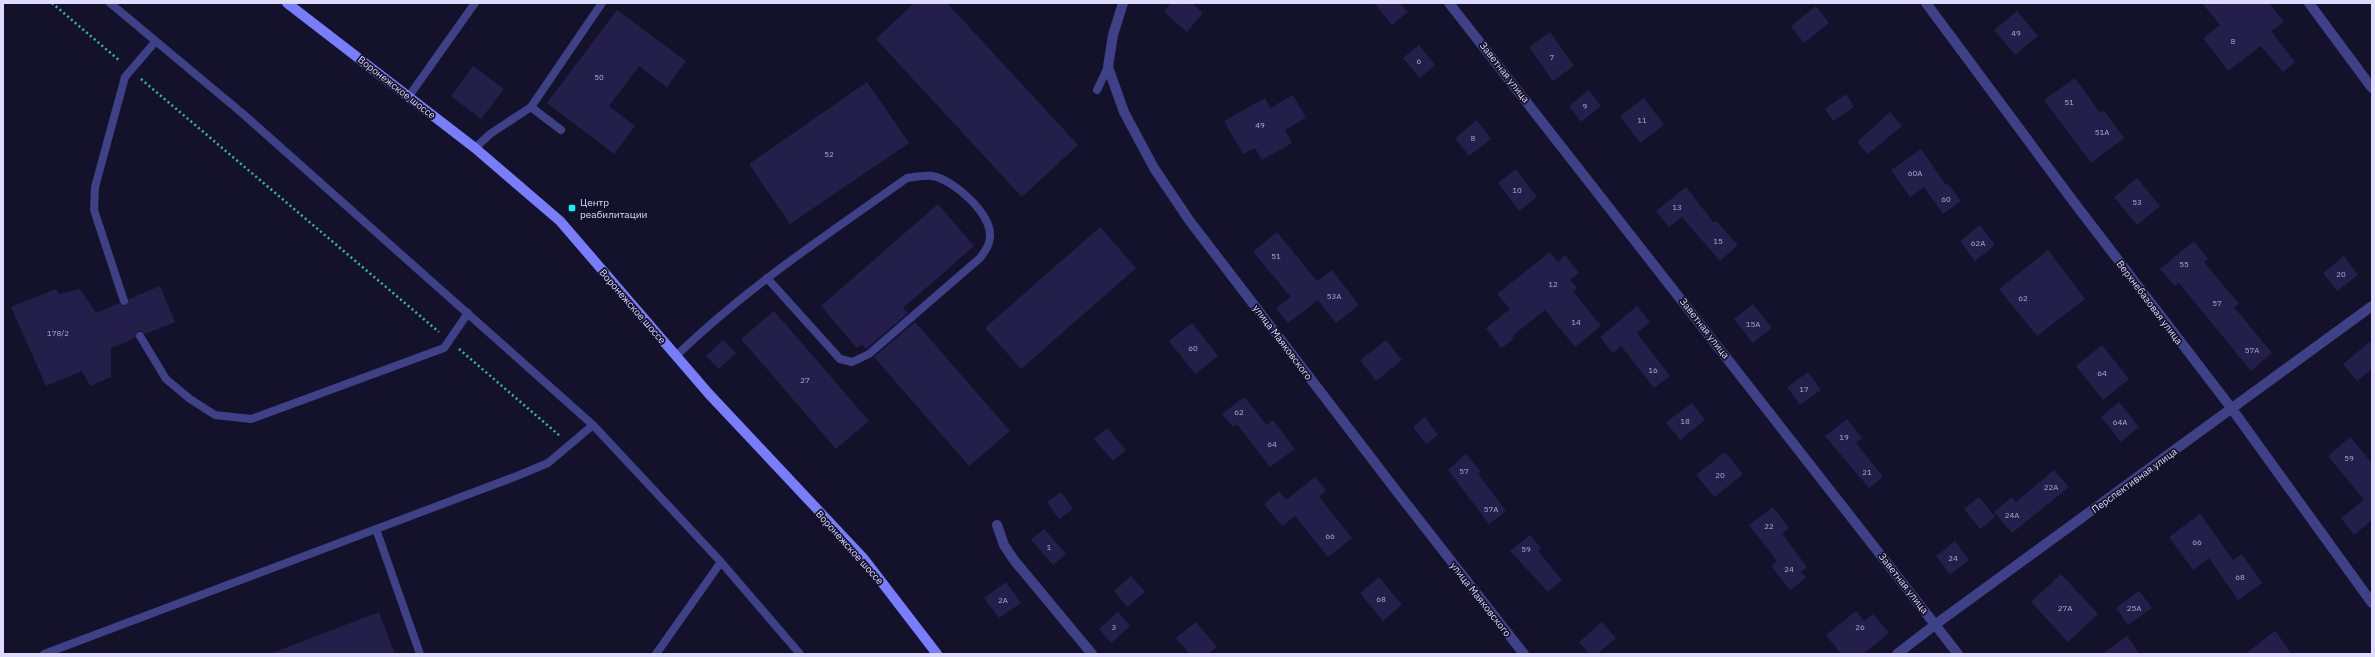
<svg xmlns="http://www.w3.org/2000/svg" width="2375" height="657" font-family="'IBM Plex Sans',sans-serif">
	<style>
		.building { fill: #241e4b }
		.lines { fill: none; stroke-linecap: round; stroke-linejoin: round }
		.path { stroke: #35baa7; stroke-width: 2.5; stroke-dasharray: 2 3; stroke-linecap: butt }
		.service { stroke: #3f4188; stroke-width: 8 }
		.minor { stroke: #3f4188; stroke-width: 10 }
		.secondary { stroke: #777dfb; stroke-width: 10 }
		.poi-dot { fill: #0ff2f8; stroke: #14122a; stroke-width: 1.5 }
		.labels { text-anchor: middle; stroke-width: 3.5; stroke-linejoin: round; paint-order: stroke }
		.number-label { font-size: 8px; fill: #b0acd1 }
		.street-label { font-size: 10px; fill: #dedcfe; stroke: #14122a }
		.poi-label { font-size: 10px; fill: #dedcfe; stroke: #14122a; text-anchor: start }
	</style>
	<rect width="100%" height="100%" fill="#14122a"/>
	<path class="building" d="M914,3H947L1078,145L1022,197L876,39Z
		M1171,3H1192L1203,13L1187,32L1164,12Z
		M1374,3H1400L1408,12L1392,25Z
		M2202,3H2269L2284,22L2271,31L2295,62L2283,72L2261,46L2228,71L2203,38L2220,25Z
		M1816,6L1829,23L1804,43L1791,26Z
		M617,10L686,61L667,87L639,66L609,106L635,126L614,154L547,103Z
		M2017,11L2038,36L2015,55L1994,30Z
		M1550,32L1574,66L1553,81L1529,47Z
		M1419,45L1435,65L1420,78L1403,58Z
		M473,66L504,89L481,119L451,96Z
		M2075,78L2100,113L2104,110L2124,138L2091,163L2044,100Z
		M867,82L909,143L790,224L749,164Z
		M1589,90L1601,106L1581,122L1569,106Z
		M1846,94L1854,107L1833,121L1825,109Z
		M1293,95L1306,118L1285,130L1292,143L1262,160L1255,148L1243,154L1224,121L1265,98L1270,108Z
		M1644,98L1664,125L1640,143L1620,116Z
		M1890,112L1902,126L1868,154L1857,142Z
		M1477,120L1491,139L1469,156L1455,138Z
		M1921,149L1946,185L1948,184L1961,201L1943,214L1924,187L1910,197L1891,170Z
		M1516,169L1537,197L1519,211L1498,183Z
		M2137,178L2160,206L2137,225L2114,197Z
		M1686,187L1714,223L1716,221L1738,245L1720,261L1682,217L1669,227L1656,211Z
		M938,204L974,246L903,308L908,313L866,349L862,344L857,348L821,306Z
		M1980,225L1995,245L1975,261L1960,241Z
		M1100,227L1136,268L1021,369L985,328Z
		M1277,232L1317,281L1332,270L1359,305L1336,323L1318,300L1288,323L1276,308L1291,297L1253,252Z
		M2194,241L2208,259L2204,262L2239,304L2234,307L2272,353L2251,371L2179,283L2175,286L2160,269Z
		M2048,250L2085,299L2037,336L1999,289Z
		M1550,252L1558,262L1565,255L1579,273L1570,280L1577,288L1573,291L1601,326L1575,347L1545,310L1512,336L1514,339L1501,348L1486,328L1510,309L1497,294Z
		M2344,256L2358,275L2337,291L2323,273Z
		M160,286L175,322L145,334L142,331H138L135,338L111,348V377L90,386L82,371L46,386L11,307L56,289L59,294L80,289L96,313L119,303L126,306L129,299Z
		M1753,304L1772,328L1753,343L1734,319Z
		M1637,306L1650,322L1637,333L1670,376L1654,388L1621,346L1613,353L1600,337Z
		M774,311L869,421L836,449L741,339Z
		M915,322L1010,431L969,466L874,357Z
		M1192,323L1218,356L1195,374L1169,341Z
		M723,340L736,353L719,369L706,356Z
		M1386,340L1402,360L1376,381L1360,360Z
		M2372,340V369L2357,381L2343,364Z
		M2102,345L2129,379L2103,400L2076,366Z
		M1808,372L1821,390L1800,405L1787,387Z
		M1244,397L1267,425L1273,420L1295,449L1270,467L1237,424L1233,427L1222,414Z
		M2119,402L2139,427L2121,442L2101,417Z
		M1692,403L1705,420L1680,440L1666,422Z
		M1425,417L1438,435L1426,444L1413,427Z
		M1847,419L1862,438L1856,443L1883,477L1869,488L1825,436Z
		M1107,428L1126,450L1113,461L1094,439Z
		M2350,437L2372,463V520L2354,535L2341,518L2364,500L2328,456Z
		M1725,452L1743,474L1715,497L1696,475Z
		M1466,454L1481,472L1478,474L1506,511L1489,524L1448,470Z
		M2054,470L2069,487L2012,533L1994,512L2012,497L2016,502Z
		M1315,477L1326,490L1319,497L1352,538L1328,557L1295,516L1282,526L1264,504L1279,491L1286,500Z
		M1061,492L1073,509L1059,519L1047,502Z
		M1979,497L1995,517L1980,529L1964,509Z
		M1773,507L1789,528L1782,533L1807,567L1801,572L1806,578L1790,590L1771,566L1777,561L1749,525Z
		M2200,514L2233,560L2242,554L2262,583L2238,600L2209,558L2193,570L2169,537Z
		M1044,529L1066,554L1053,565L1031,540Z
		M1530,535L1541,548L1538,551L1562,580L1548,592L1510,551Z
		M1955,541L1969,560L1950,575L1936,556Z
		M2061,574L2098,614L2068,642L2031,602Z
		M1131,576L1145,592L1127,607L1114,591Z
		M1379,577L1402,605L1383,621L1360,593Z
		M1006,582L1021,603L999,618L984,598Z
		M2139,591L2152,608L2128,625L2116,608Z
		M1856,611L1864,621L1873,614L1889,633L1863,654H1841L1826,635Z
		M379,612L395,654H272V653Z
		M1118,612L1130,626L1111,643L1099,629Z
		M1196,622L1217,647L1208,654H1190L1176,638Z
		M1602,622L1616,638L1597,654H1589L1579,642Z
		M2275,631L2292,654H2245Z
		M2127,636L2140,654H2102Z"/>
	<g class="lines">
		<path class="path" d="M52,3L120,61
			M141,79L439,332
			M459,349L560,436"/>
		<path class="service" d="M110,3L242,113L593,425L721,562L800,654
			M1097,90L1108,67
			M409,96L475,3
			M531,107L561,130
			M475,148L490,134L531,107L602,3
			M124,301L94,210L95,187L125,77L155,42
			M140,336L166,379L190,399L215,415L251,419L444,348L468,313
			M676,356C746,288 828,234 907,178C915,177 925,175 932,176C953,179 991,213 990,236C990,245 985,251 980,258L869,354L852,362L840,359L767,278
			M376,529L420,654
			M44,654L517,476L548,463L593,425
			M656,654L721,562"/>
		<path class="minor" d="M1123,3L1113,35L1108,67L1124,112L1154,168L1189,220L1398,493L1524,654
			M1449,3L1958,654
			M1926,3L2073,201L2232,409L2372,603
			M2309,3L2372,88
			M997,525L1004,545L1014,560L1092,654
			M1897,654L1936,624L2372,306"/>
		<path class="secondary" d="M287,3L475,148L560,221L709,394L864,559L937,654"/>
	</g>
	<rect class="poi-dot" x="568" y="204" width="8" height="8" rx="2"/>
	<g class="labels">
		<g class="number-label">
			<text x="2016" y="36">49</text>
			<text x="2233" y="44">8</text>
			<text x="1552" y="60">7</text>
			<text x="1419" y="64">6</text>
			<text x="599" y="80">50</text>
			<text x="2069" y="105">51</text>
			<text x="1585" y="109">9</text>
			<text x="1642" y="123">11</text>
			<text x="1260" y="128">49</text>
			<text x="2102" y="135">51А</text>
			<text x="1473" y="141">8</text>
			<text x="829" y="157">52</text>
			<text x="1915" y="176">60А</text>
			<text x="1517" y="193">10</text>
			<text x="1946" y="202">60</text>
			<text x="2137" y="205">53</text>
			<text x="1677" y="210">13</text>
			<text x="1718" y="244">15</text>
			<text x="1978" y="246">62А</text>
			<text x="1276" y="259">51</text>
			<text x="2184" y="267">55</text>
			<text x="2341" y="277">20</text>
			<text x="1553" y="287">12</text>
			<text x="1334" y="299">53А</text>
			<text x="2023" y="301">62</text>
			<text x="2217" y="306">57</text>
			<text x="1576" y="325">14</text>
			<text x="1753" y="327">15А</text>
			<text x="58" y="336">178/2</text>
			<text x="1193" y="351">60</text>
			<text x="2252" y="353">57А</text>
			<text x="1653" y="373">16</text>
			<text x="2102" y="376">64</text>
			<text x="805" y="383">27</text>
			<text x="1804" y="392">17</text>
			<text x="1239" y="415">62</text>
			<text x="1685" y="424">18</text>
			<text x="2120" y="425">64А</text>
			<text x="1844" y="440">19</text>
			<text x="1272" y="447">64</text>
			<text x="2349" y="461">59</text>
			<text x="1464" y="474">57</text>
			<text x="1867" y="475">21</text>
			<text x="1720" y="478">20</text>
			<text x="2051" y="490">22А</text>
			<text x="1491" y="512">57А</text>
			<text x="2012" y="518">24А</text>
			<text x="1769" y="529">22</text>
			<text x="1330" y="539">66</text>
			<text x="2197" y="545">66</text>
			<text x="1049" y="550">1</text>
			<text x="1526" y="552">59</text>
			<text x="1953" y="561">24</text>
			<text x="1789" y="572">24</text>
			<text x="2240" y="580">68</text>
			<text x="1381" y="602">68</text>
			<text x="1003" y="603">2А</text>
			<text x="2065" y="611">27А</text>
			<text x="2134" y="611">25А</text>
			<text x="1114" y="630">3</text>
			<text x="1860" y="630">26</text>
		</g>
		<g class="street-label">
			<text transform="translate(1505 72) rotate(52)" y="4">Заветная улица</text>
			<text transform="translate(397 87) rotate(38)" y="4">Воронежское шоссе</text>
			<text transform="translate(2150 302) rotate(53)" y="4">Верхнебазовая улица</text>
			<text transform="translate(633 306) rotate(49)" y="4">Воронежское шоссе</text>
			<text transform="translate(1705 328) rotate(52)" y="4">Заветная улица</text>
			<text transform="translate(1283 342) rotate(53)" y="4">улица Маяковского</text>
			<text transform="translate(2134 480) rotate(-36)" y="4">Перспективная улица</text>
			<text transform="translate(850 547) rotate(48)" y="4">Воронежское шоссе</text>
			<text transform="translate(1904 583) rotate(52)" y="4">Заветная улица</text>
			<text transform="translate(1481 599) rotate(52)" y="4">улица Маяковского</text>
		</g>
		<g class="poi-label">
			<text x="580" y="206">Центр<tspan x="580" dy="12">реабилитации</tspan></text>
		</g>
	</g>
	<rect width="2375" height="657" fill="none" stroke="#dedcfe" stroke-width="8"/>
</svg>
